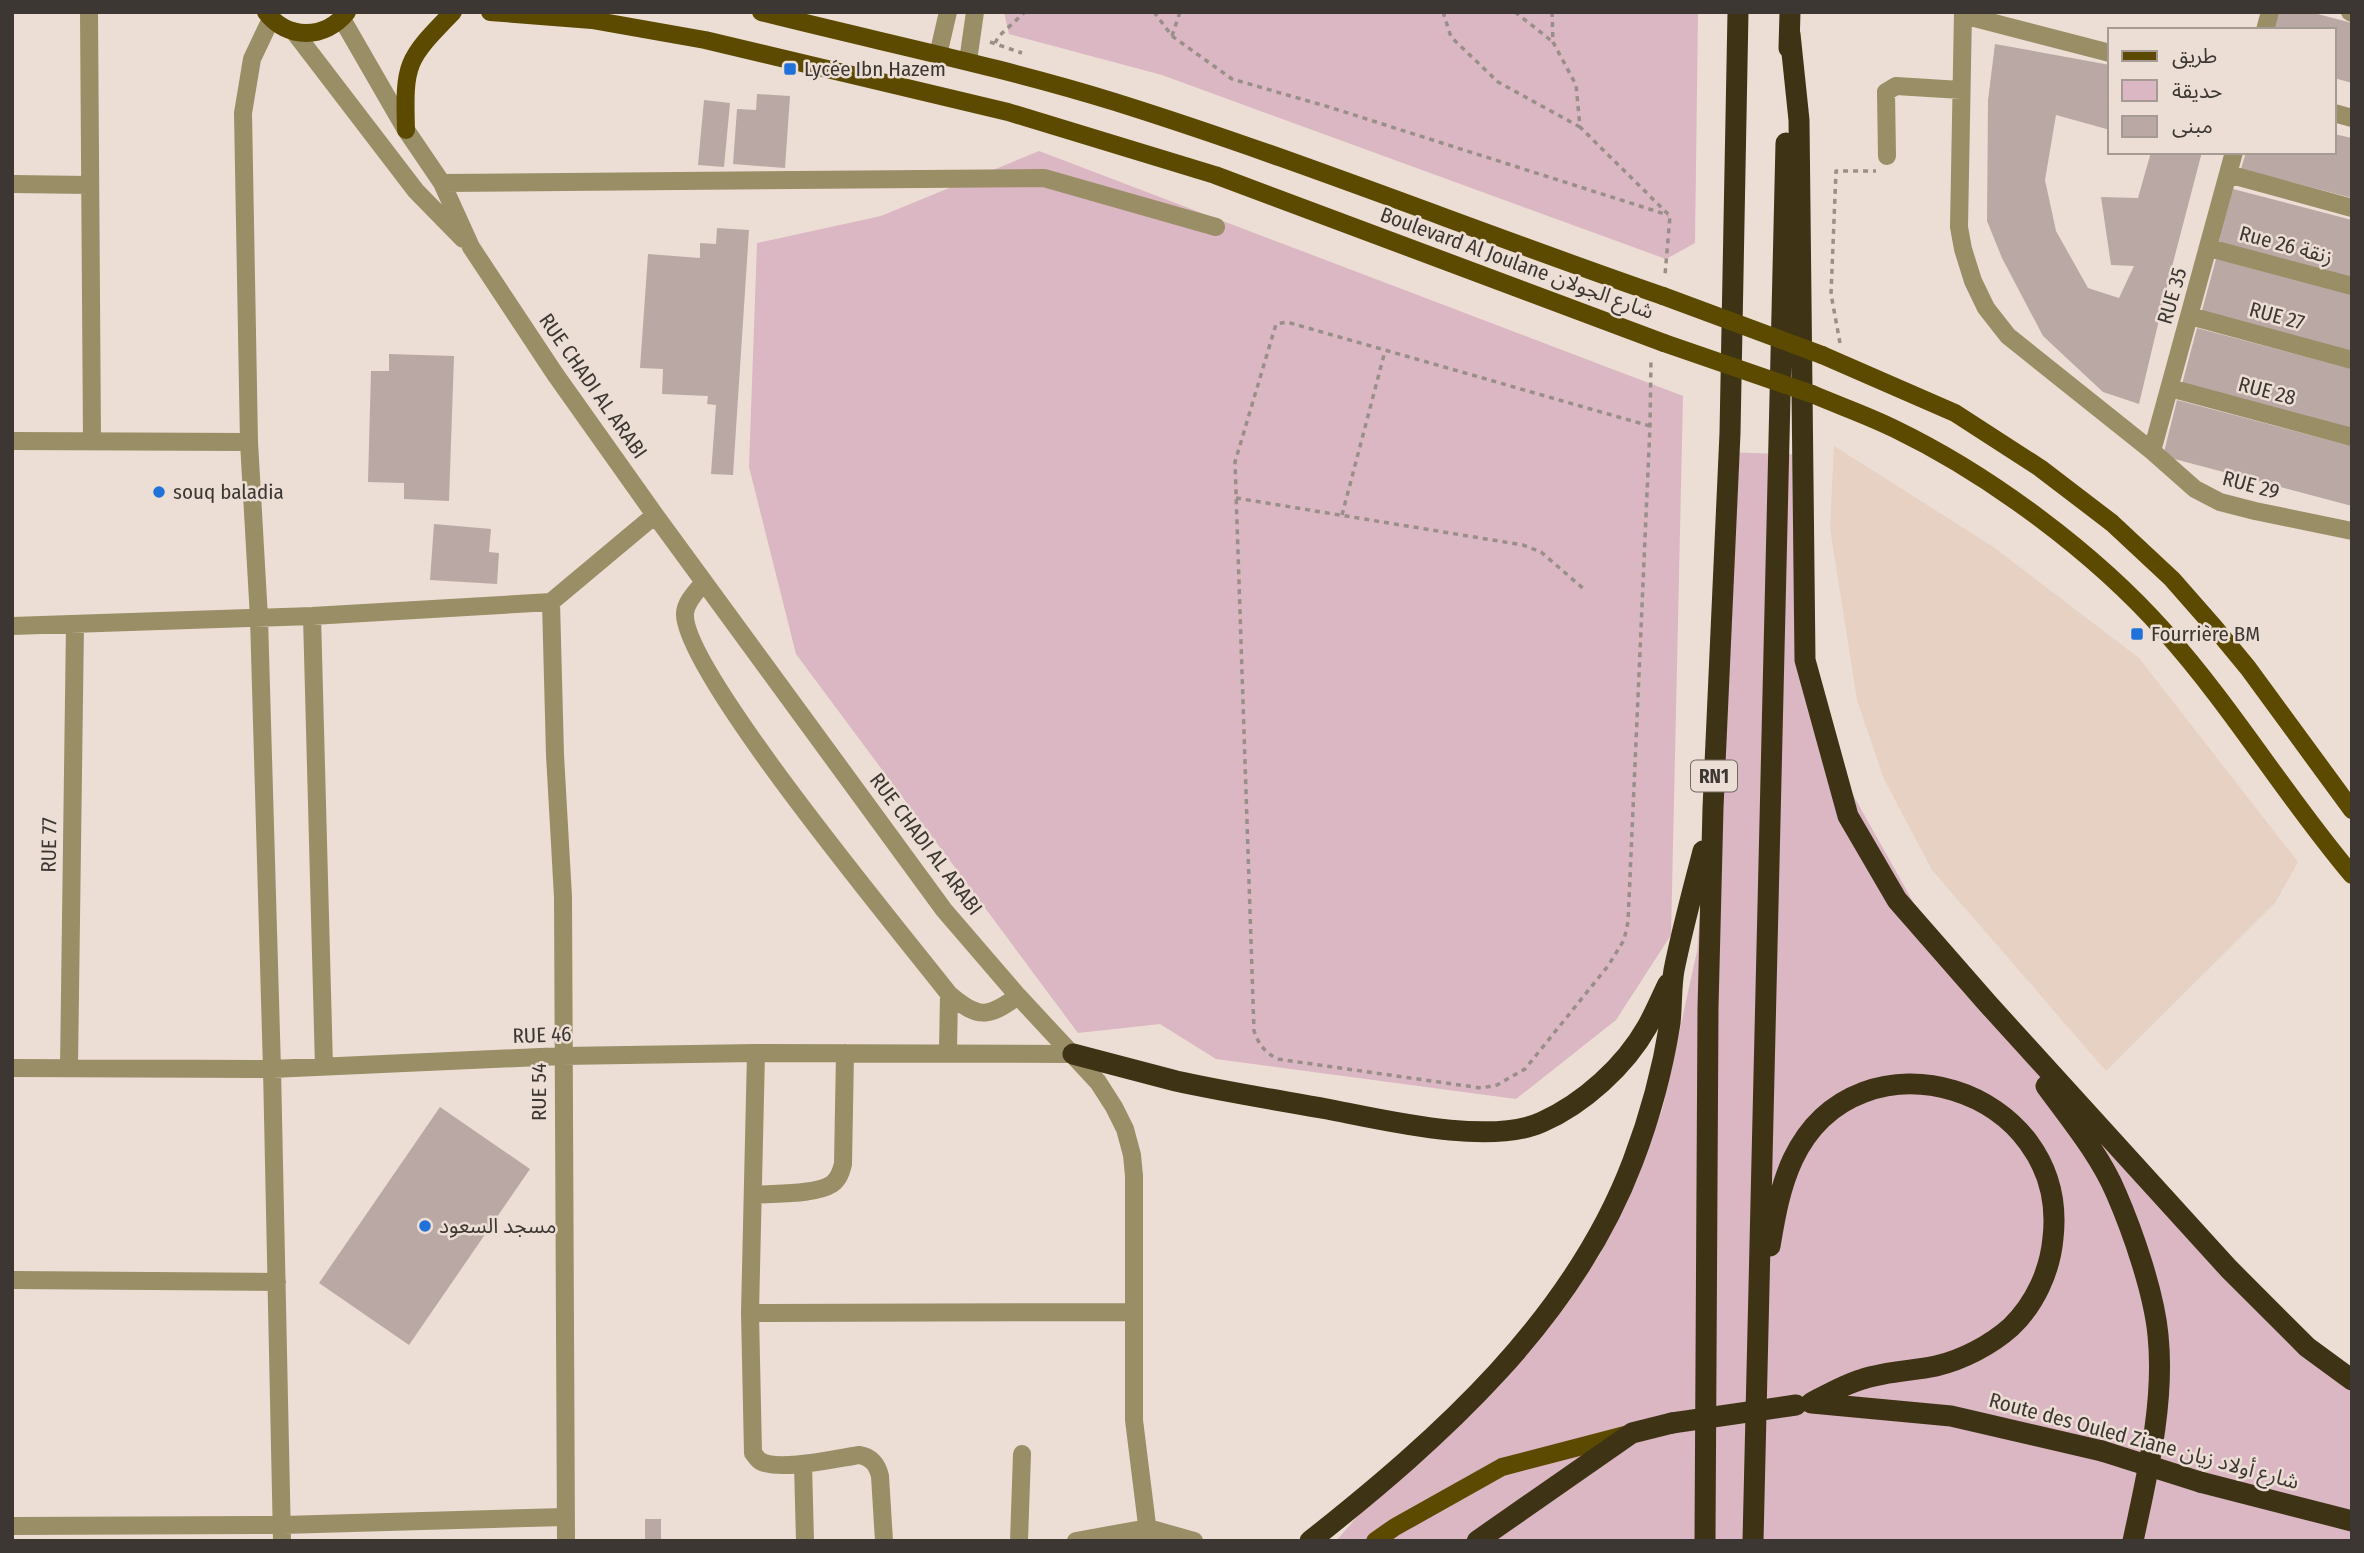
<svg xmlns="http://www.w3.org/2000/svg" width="2364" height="1553" font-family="'Fira Sans Condensed','Noto Sans Arabic',sans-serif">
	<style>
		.built { fill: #e6d1c2 }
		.green { fill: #dbb6c3 }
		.building { fill: #baa8a5 }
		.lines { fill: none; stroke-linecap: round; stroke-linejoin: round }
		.path { stroke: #998f88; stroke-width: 3.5; stroke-dasharray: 5 5; stroke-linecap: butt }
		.minor { stroke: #9a8e67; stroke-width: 18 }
		.major { stroke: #5c4a01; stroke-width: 18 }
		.highway { stroke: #3e3415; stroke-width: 21 }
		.major-bridge { stroke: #5c4a01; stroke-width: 18 }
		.highway-bridge { stroke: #3e3415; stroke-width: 21 }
		.poi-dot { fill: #2171db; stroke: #ecded4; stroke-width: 2.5 }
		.labels { text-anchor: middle; stroke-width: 5; stroke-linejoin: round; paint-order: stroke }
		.shield { fill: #ecded4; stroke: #716963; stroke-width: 2 }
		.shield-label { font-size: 19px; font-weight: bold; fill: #3c3733 }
		.poi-label { font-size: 21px; fill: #3c3733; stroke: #ecded4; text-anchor: start }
		.street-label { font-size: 21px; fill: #3c3733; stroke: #ecded4 }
	</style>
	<rect width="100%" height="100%" fill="#ecded4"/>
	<path class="built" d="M1834,446L1992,546L2139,658L2298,862L2275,903L2106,1071L1932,870L1884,779L1857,700L1830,528Z"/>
	<path class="green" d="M1004,12H1698L1695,243L1666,259L1162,75L1009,34Z
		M1039,151L1683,396L1671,935L1616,1020L1516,1099L1216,1059L1160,1024L1078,1033L796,654L749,467L757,243L881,216Z
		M1725,452L1810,455L1816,729L1916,907L2123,1144L2352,1382V1541H1336L1370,1502L1500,1382L1599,1256L1662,1111L1697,951L1720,665Z"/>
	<path class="building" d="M2277,12H2310L2352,23V83L2334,78V30H2272Z
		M1995,44L2110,65V130L2056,115L2045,180L2056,231L2088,288L2119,298L2134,266L2111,265L2101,197L2138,198L2151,152H2202L2169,278L2139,404L2103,392L2043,336L2002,258L1987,221L1988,100Z
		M757,94L790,96L785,168L733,164L737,109L756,110Z
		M704,100L730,103L724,167L698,165Z
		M2334,134L2352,138V198L2241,169L2246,152H2334Z
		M2233,189L2352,220V280L2218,244Z
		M717,228L749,230L733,475L711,474L716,405L707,404L708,396L662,394L663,369L640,368L648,254L700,258V243L716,244Z
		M2216,259L2352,294V354L2201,314Z
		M2197,328L2352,369V429L2182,384Z
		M389,354L454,356L449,501L404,499V483L368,482L371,371H389Z
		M2177,400L2352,446V506L2163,456Z
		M434,524L491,529L489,552L499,553L497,584L430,580Z
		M440,1107L530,1169L409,1345L319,1283Z
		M645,1519H661V1541H645Z"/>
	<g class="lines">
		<path class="path" d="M1154,12L1172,36L1232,79L1329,107L1668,215
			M1443,12L1451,37L1498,82L1580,127
			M1515,12L1553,42
			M1552,12L1553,42L1576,85L1580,127L1670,216L1665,275
			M1172,36L1180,12
			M990,42L1022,53
			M995,43L999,36L1025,12
			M1840,343L1831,294L1836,171H1876
			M1650,426L1287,322L1276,324L1235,462L1254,1031C1259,1045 1264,1051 1277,1059L1481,1088L1497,1085L1525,1069L1608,966L1624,940L1628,922L1650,426L1651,358
			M1236,498L1523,545L1541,552L1585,590
			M1342,515L1385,351"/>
		<path class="minor" d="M89,12L92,440
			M1963,12L1959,227L1963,249L1973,281L1986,308L2008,336L2152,451L2195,489L2220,502L2255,511L2352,531
			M2350,12L2352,13
			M1963,15L2110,53
			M271,19L252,59L243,113L249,442L259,618L272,1069L282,1541
			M342,19L406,130L442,183L471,247L555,374L655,515L944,910L1018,996L1098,1082L1114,1107L1125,1129L1132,1155L1134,1176V1420L1149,1541
			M2265,30L2270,12
			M295,33L416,191L463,239
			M938,55L948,12
			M968,61L975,12
			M2334,113L2352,118
			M1887,156L1886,92L1896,86L1961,90
			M2228,174L2352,208
			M442,183L1044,178L1216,227
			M12,184L90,185
			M2209,248L2352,286
			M2190,316L2352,360
			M2170,388L2352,437
			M12,441L249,442
			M2152,451L2234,152
			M704,582C697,591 686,601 685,613C681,669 904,936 949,994C978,1019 988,1018 1018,996
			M551,602L555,755L563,897L566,1541
			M312,616L324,1067
			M12,626L312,616L551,602L655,515
			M948,1052L949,994
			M756,1053L750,1313L753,1453C754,1454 759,1461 760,1461C778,1472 838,1458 859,1455C871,1457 877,1464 880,1476L884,1541
			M69,1067L75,624
			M12,1068L272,1069L562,1056L756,1053L1073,1054
			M753,1195C774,1193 815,1195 832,1184C839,1179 841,1172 843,1164L845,1053
			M12,1280L277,1282
			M750,1313L1134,1312
			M803,1464L805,1541
			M12,1526L283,1525L565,1517
			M1019,1541L1022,1454
			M1076,1541L1148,1528L1194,1541"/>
		<path class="major" d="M266,12C287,40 325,40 347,12
			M490,12L592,20L705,40L1008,112L1215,175L1664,343
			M761,12C879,42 999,66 1115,102C1300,160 1480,233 1663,296
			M406,130C404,63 406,60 453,12
			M1822,355L1955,413L2040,468L2112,523L2172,579L2215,628L2248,668L2352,810
			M1812,394C1840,406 1869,416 1895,429C1990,475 2095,553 2165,632C2233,708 2286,797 2352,875
			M1375,1541L1395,1527L1502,1467L1625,1435"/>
		<path class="highway" d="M1790,34L1799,120L1805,660L1848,816L1897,900L1988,1004L2229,1269L2307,1347L2352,1380
			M1789,48L1790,12
			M1073,1054C1107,1063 1141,1072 1176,1081C1226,1092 1277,1100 1327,1109C1384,1120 1490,1146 1542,1122C1583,1104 1625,1066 1647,1027C1655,1013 1661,998 1668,984
			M2046,1086C2070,1119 2100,1155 2116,1193C2133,1232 2154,1293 2158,1335C2165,1403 2147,1475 2133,1541
			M1770,1246C1775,1216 1780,1187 1793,1159C1858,1022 2070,1087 2053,1238C2050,1271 2035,1304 2011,1327C1991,1345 1962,1360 1936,1366C1912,1371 1887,1371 1863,1379C1845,1384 1828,1394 1811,1403
			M1812,1403L1951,1416L2102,1451
			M2200,1482L2352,1521
			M1310,1541C1440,1438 1573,1320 1633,1161C1649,1119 1663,1067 1670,1023C1672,1005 1671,987 1674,970C1682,930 1693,890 1703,851
			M1477,1541L1632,1433L1672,1423
			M1705,1541L1708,1008L1713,808L1730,433L1738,12
			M1753,1541L1786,143"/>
		<path class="major-bridge" d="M1663,296L1822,355
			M1664,343L1812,394"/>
		<path class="highway-bridge" d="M1672,1423L1796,1405
			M2102,1451L2200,1482"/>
	</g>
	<g class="poi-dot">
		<rect x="783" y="62" width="14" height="14" rx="3.5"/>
		<circle cx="159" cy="492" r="7"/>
		<rect x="2130" y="627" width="14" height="14" rx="3.5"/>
		<circle cx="425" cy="1226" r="7"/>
	</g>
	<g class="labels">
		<rect class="shield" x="1691" y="760.5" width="46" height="31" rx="5"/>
		<g class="shield-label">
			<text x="1714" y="783">RN1</text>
		</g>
		<g class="poi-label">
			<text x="804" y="76">Lycée Ibn Hazem</text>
			<text x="173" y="499">souq baladia</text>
			<text x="2151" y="641">Fourrière BM</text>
			<text x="439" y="1233">مسجد السعود</text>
		</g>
		<g class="street-label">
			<text transform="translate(2286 245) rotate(15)" y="7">Rue 26 زنقة</text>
			<text transform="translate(1517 263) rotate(20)" y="7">Boulevard Al Joulane شارع الجولان</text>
			<text transform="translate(2172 296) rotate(-74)" y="7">RUE 35</text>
			<text transform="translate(2277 316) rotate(15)" y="7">RUE 27</text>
			<text transform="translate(593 386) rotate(55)" y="7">RUE CHADI AL ARABI</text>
			<text transform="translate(2267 391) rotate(15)" y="7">RUE 28</text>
			<text transform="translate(2251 485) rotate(15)" y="7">RUE 29</text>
			<text transform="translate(926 844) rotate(53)" y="7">RUE CHADI AL ARABI</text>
			<text transform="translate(49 845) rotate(-89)" y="7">RUE 77</text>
			<text transform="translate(542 1035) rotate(-2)" y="7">RUE 46</text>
			<text transform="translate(539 1092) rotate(-90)" y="7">RUE 54</text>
			<text transform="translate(2144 1441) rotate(15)" y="7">Route des Ouled Ziane شارع أولاد زيان</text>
		</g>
	</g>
	<rect width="2364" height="1553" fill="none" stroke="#3c3733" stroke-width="28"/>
	<rect x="2108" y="28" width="228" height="126" fill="#ecded4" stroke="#a69b94" stroke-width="2"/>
	<rect x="2122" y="51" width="35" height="10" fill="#5c4a01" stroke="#a69b94" stroke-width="2"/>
	<text x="2172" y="63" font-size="21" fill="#3c3733">طريق</text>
	<rect x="2122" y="80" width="35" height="21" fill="#dbb6c3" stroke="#a69b94" stroke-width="2"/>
	<text x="2172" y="98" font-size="21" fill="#3c3733">حديقة</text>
	<rect x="2122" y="116" width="35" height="21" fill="#baa8a5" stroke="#a69b94" stroke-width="2"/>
	<text x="2172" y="133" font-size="21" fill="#3c3733">مبنى</text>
</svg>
